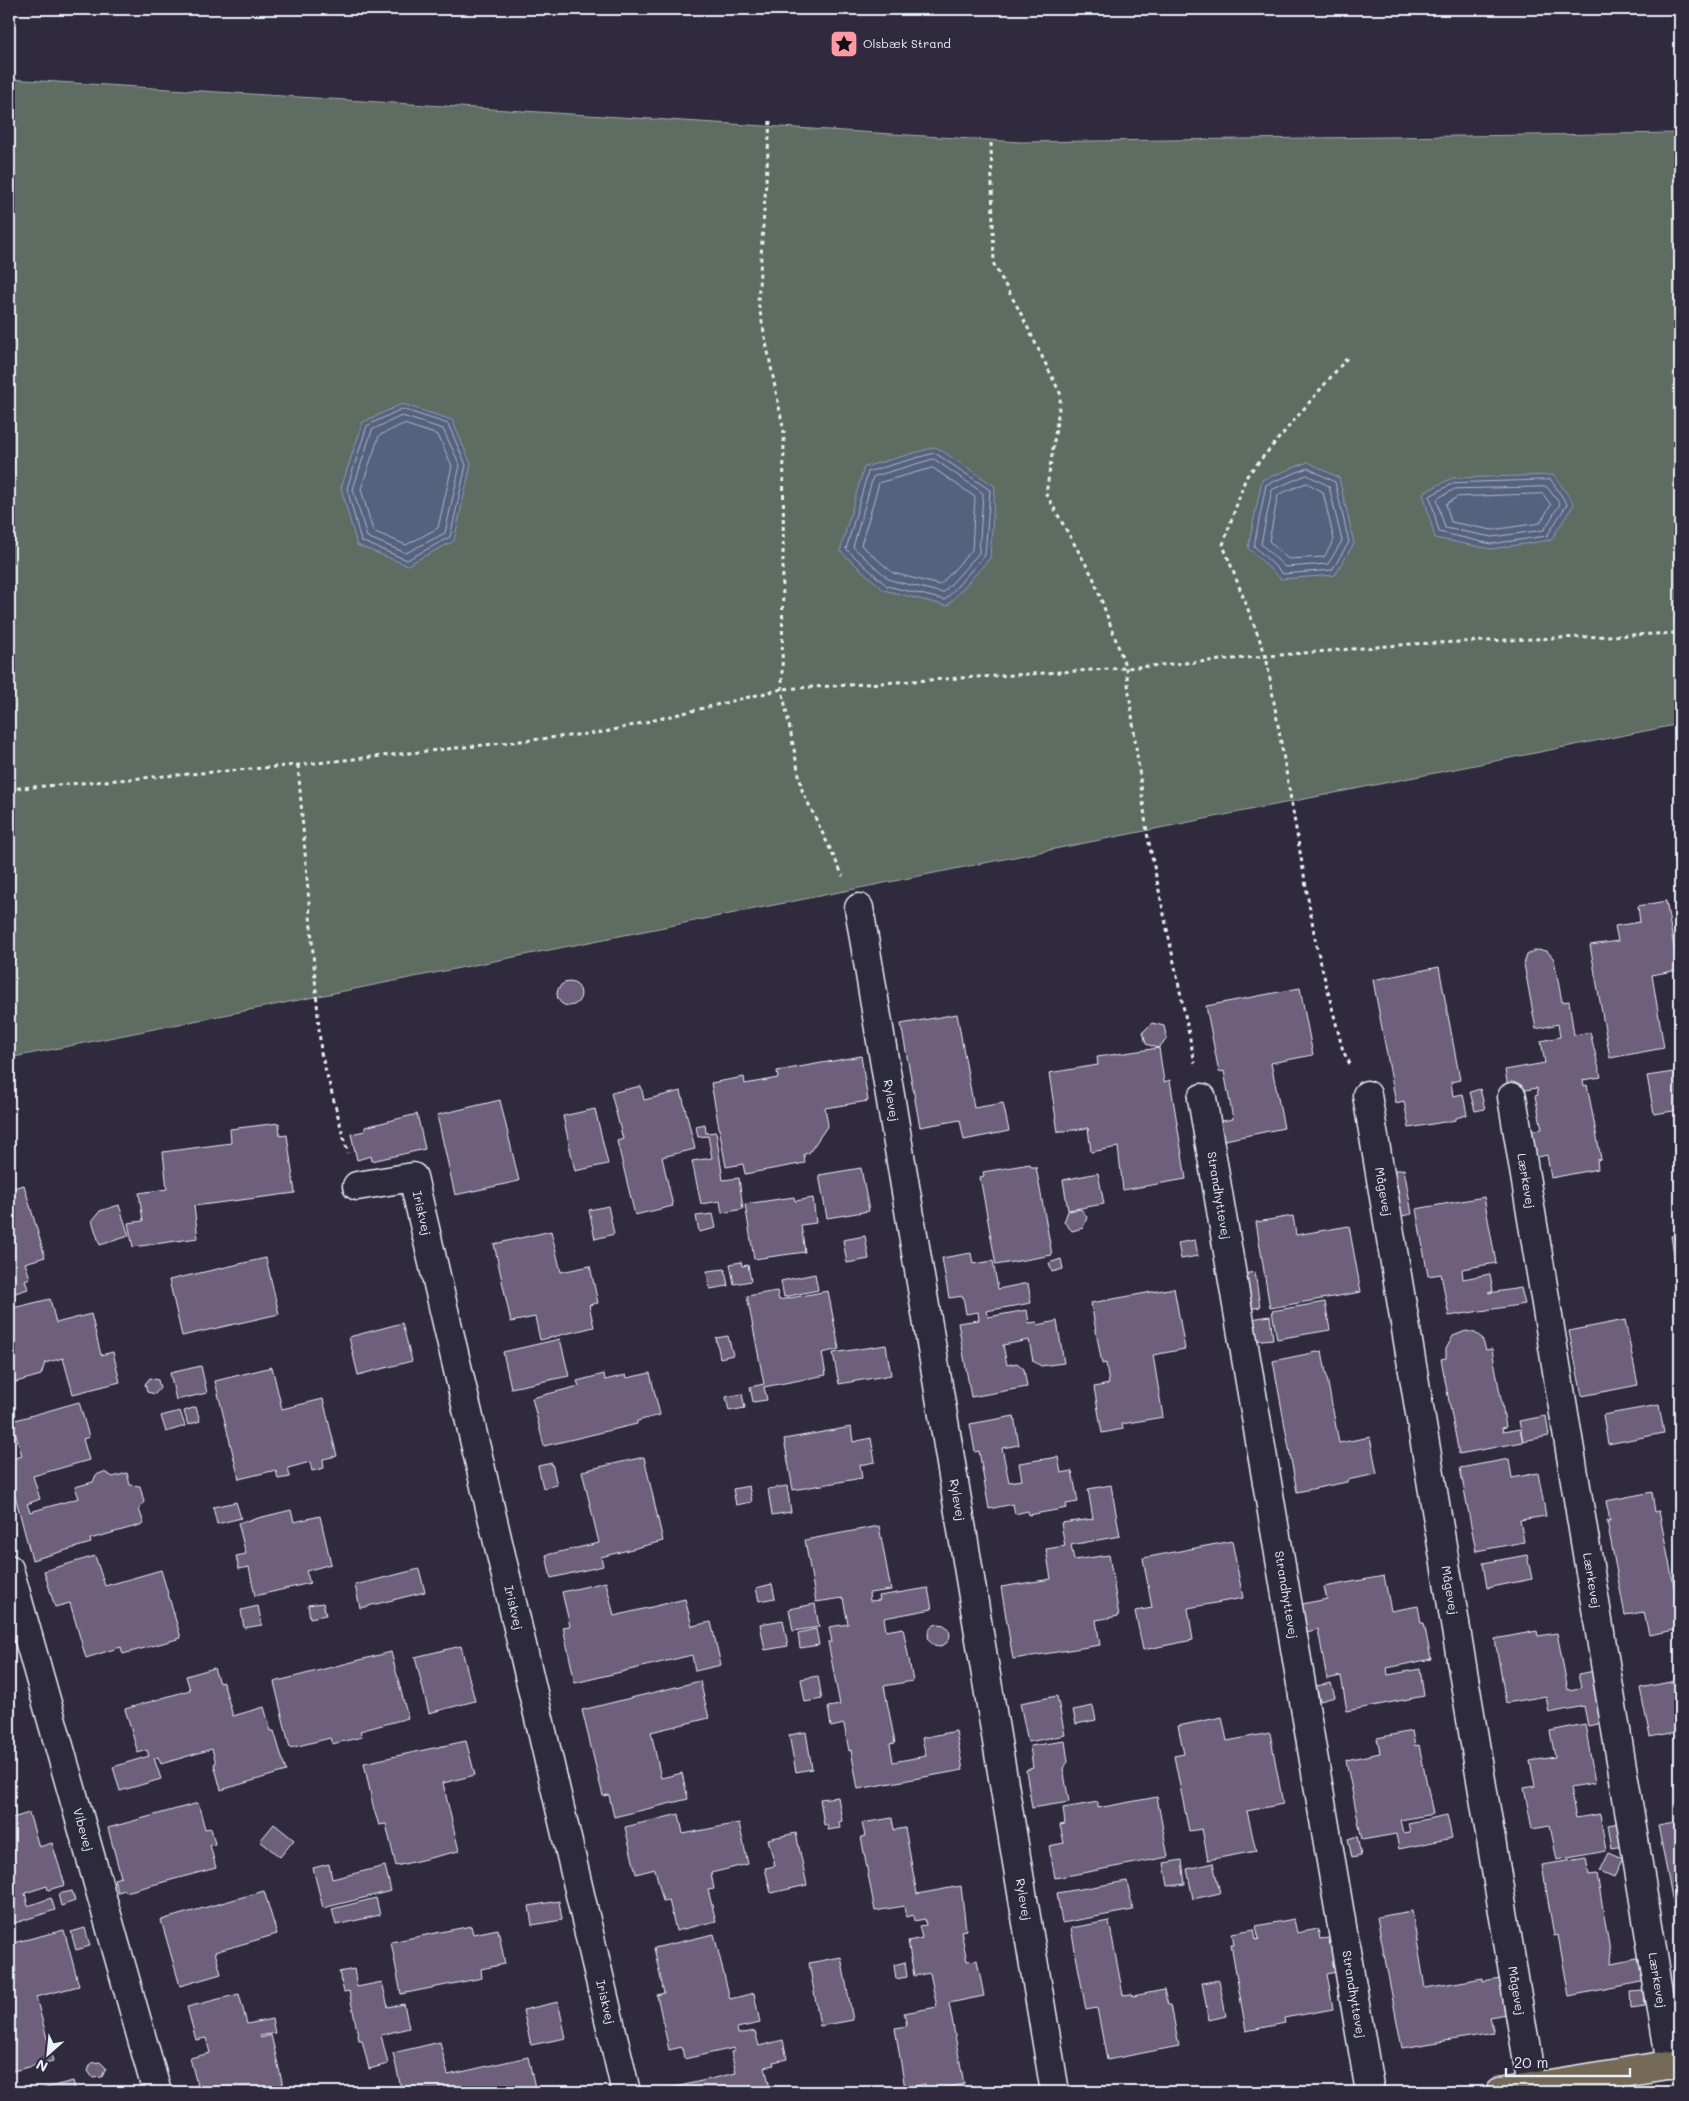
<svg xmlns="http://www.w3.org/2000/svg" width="1689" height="2101" font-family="Mali,sans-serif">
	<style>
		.green { fill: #5f6c62; stroke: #a4aead }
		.water { fill: #54627e; stroke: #8f9baf }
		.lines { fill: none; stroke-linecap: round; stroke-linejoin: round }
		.shore { stroke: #adb8c7; stroke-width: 1 }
		.building { fill: #6e5f7b; stroke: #e8f1f8 }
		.minor-casing { stroke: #e8f1f8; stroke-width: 31 }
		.major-casing { stroke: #e8f1f8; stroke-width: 31 }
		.path { stroke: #e8f1f8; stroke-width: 3; stroke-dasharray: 4 4; stroke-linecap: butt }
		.minor { stroke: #2f2a3d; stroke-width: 28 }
		.major { stroke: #756b55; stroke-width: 28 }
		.labels { text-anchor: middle; stroke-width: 5; stroke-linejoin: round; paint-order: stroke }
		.poi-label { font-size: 12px; fill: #e8f1f8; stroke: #2f2a3d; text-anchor: start }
		.street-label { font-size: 12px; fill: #e8f1f8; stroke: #2f2a3d }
	</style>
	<rect width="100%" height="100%" fill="#2f2a3d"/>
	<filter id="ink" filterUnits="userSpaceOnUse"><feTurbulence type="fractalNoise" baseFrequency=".02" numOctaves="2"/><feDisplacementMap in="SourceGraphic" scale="10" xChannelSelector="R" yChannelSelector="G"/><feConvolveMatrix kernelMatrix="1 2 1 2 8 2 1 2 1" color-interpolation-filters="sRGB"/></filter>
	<g filter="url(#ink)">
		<path class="green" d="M9,79L1021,142L1680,133V724L9,1058Z"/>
		<path class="water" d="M402,404L452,420L471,464L454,541L407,565L357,545L341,488L363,422Z
			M936,447L995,486L990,558L947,606L884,590L840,551L864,467Z
			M1308,462L1339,478L1354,543L1335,575L1281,579L1248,548L1262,480Z
			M1554,475L1574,504L1551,540L1491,549L1435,538L1423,493L1452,478Z"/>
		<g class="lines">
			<path class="shore" d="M402,409L448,424L466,465L450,537L407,560L361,541L347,488L367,426Z
				M402,416L443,429L460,465L445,533L406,553L367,537L353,489L372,430Z
				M404,424L438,435L452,466L438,528L406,545L373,531L361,489L379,436Z
				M935,453L990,490L985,555L945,600L887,586L846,549L868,472Z
				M934,459L983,493L979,553L943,593L890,580L853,547L873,477Z
				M933,468L975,497L972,550L940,585L893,573L861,545L879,483Z
				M1308,468L1335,482L1349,542L1332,570L1283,574L1254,546L1266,485Z
				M1307,475L1329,486L1342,541L1328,564L1285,567L1261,544L1272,490Z
				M1551,480L1567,504L1547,536L1491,544L1439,532L1430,496L1453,483Z
				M1307,483L1323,492L1334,540L1324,557L1288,559L1269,541L1278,495Z
				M1547,487L1560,504L1544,530L1492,537L1445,528L1437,501L1438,498L1455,489Z
				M1543,494L1551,505L1540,523L1492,530L1451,522L1446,504L1457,497Z"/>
		</g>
		<path class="building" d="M1666,901L1678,970L1652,975L1664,1048L1610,1058L1590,945L1618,941L1615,926L1640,922L1638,906Z
			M1536,950L1547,951L1554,959L1562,1002L1569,1001L1574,1035L1590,1032L1601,1077L1583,1080L1584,1086L1587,1085L1601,1159L1597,1160L1598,1169L1551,1178L1547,1155L1534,1158L1529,1131L1542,1129L1535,1096L1538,1095L1537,1088L1509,1093L1505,1070L1545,1063L1541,1041L1560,1037L1558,1024L1536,1029L1524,964L1527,955Z
			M1439,967L1460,1080L1451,1082L1453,1096L1463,1094L1467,1115L1456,1118V1120L1409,1128L1404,1101L1396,1103L1373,980Z
			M557 994a12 12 0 1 1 24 0a12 12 0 1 1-24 0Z
			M1300,988L1313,1055L1271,1063L1284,1128L1215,1142L1212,1123L1233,1119L1224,1071L1219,1072L1206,1006Z
			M957,1014L974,1108L1003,1103L1009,1131L964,1140L960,1120L920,1127L901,1024Z
			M1152,1023L1164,1026L1167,1039L1158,1048L1146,1044L1143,1032Z
			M1159,1048L1164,1082L1170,1080L1186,1179L1123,1190L1118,1147L1091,1152L1088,1128L1058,1132L1049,1073L1098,1065L1097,1057Z
			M861,1056L868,1101L825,1108L828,1125L809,1153L804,1154L805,1163L745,1174L743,1164L726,1167L711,1083L744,1077L745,1084L778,1078L777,1071Z
			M1680,1071V1110L1654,1114L1647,1076Z
			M641,1086L644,1100L681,1091L695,1149L662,1157L673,1206L635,1215L617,1141L623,1139L611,1093Z
			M1480,1089L1485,1109L1475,1111L1470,1092Z
			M500,1100L519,1181L455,1195L437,1115Z
			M595,1109L608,1164L575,1171L563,1116Z
			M417,1114L425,1149L372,1161L371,1156L357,1160L351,1134L365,1131V1127Z
			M279,1123L280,1136L287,1135L295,1193L194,1206L198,1238L133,1247L128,1223L143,1221L139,1193L167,1189L163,1152L231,1143L230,1129Z
			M705,1124L706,1133L716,1132L723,1180L739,1178L743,1209L722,1213L720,1201L701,1204L692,1161L712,1158L708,1136L698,1137L696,1126Z
			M1030,1164L1031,1167H1036L1052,1255L996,1265L980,1177L984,1176L983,1172Z
			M861,1168L869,1211L827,1218L819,1175Z
			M1404,1169L1412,1214L1392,1218L1384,1172Z
			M1098,1173L1104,1204L1068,1210L1063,1180Z
			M24,1185L45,1257L25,1263L30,1278L25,1280L28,1289L9,1295V1189Z
			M794,1197L795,1201L813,1198L816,1223L801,1225L805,1252L754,1259L745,1204Z
			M1484,1197L1496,1263L1462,1269L1463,1279L1490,1274L1493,1291L1488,1292L1489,1293L1521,1288L1525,1304L1449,1316L1441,1274L1428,1276L1416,1209Z
			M119,1205L129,1236L100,1245L92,1221L100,1211Z
			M608,1206L614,1234L595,1239L589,1210Z
			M1081,1209L1087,1217L1083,1228L1072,1231L1064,1222L1068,1211Z
			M713,1214L716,1228L699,1232L696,1216Z
			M1293,1216L1296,1235L1349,1226L1361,1292L1270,1308L1256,1222Z
			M551,1231L561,1272L590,1266L598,1303L589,1305L594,1327L540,1340L535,1317L511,1322L494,1244Z
			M1680,1234V1291L1671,1236Z
			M865,1236L869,1259L847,1263L843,1240Z
			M1195,1240L1198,1256L1181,1259L1178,1243Z
			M971,1253L973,1264L993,1261L998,1289L1028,1283L1031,1303L986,1311L988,1317L1027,1310L1029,1323L1037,1322L1038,1325L1057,1321L1064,1363L1041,1366L1033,1361L1029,1340L1003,1345L1007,1365L1017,1363L1024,1369L1027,1387L971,1397L958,1323L979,1320L978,1312L966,1314L963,1296L949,1298L942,1258Z
			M266,1258L279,1314L182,1336L169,1280Z
			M1061,1259L1063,1269L1052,1272L1049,1263Z
			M741,1262L742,1266L748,1265L751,1281L734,1284L730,1264Z
			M725,1269L728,1286L710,1289L707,1271Z
			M1255,1272L1260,1307L1249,1309L1243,1274Z
			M815,1274L818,1290L784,1297L781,1281Z
			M1174,1288L1185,1349L1153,1355L1163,1417L1122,1424L1123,1429L1102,1433L1094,1387L1109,1384L1106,1363L1102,1364L1091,1303Z
			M777,1291L779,1300L828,1291L839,1349L822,1353L826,1375L764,1387L767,1400L753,1402L750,1387L764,1384L747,1296Z
			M50,1299L56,1323L91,1314L101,1355L113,1352L120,1382L73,1394L63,1358L45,1363L41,1375L9,1384V1309Z
			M1325,1302L1330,1330L1277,1339L1272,1311Z
			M1270,1316L1273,1339L1253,1341L1251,1319Z
			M1625,1320L1638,1385L1582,1396L1569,1331Z
			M402,1323L412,1361L358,1375L349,1337Z
			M1466,1331L1475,1333L1482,1338L1486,1350L1492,1349L1506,1427L1502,1428L1503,1432L1520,1429L1523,1442L1459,1454L1441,1359L1446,1358V1349L1453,1336Z
			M728,1336L733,1355L720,1358L716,1338Z
			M560,1339L569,1376L511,1388L503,1352Z
			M886,1345L891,1375L839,1384L833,1353Z
			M1322,1351L1339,1443L1370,1437L1377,1474L1347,1480V1482L1297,1492L1273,1361Z
			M201,1366L207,1393L176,1400L170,1373Z
			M272,1367L282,1409L323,1399L337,1456L323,1459L324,1468L312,1471L310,1462L288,1468L290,1477L278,1479L276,1470L239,1479L215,1381Z
			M650,1373L660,1415L637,1421V1424L544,1446L532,1398L579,1386L577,1381L604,1374L605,1380L626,1375L627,1378Z
			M150,1378L158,1380L160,1388L155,1394L147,1392L145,1384Z
			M742,1394L745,1408L729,1411L726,1397Z
			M79,1402L89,1437L83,1439L89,1460L33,1476L40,1499L27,1504L30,1512L79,1498L75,1487L93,1482L96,1475L104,1472L113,1477L127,1473L130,1485L140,1486L144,1502L139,1509L144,1524L90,1539L91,1543L32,1560L9,1473V1460L22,1456L12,1421Z
			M1659,1405L1664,1433L1608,1444L1603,1415Z
			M196,1407L200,1421L188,1425L184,1411Z
			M180,1411L185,1426L166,1432L161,1416Z
			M1014,1416L1019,1445L1002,1448L1009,1482L1022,1480L1019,1463L1058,1457L1061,1473L1072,1471L1078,1502L1066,1504L1067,1508L1029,1515L1028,1511L1015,1514L1013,1504L989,1509L979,1451L975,1452L970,1424Z
			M1546,1416L1549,1436L1523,1441L1519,1421Z
			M851,1427L853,1442L871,1438L875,1462L860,1465L862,1478L793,1490L784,1439Z
			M644,1457L663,1541L601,1557L603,1566L551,1578L546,1555L599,1543L582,1471Z
			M1509,1459L1512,1478L1538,1473L1546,1516L1520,1520L1524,1542L1476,1551L1460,1468Z
			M552,1463L557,1485L543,1488L538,1466Z
			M1111,1485L1120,1536L1071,1545L1074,1560L1109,1555L1119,1616L1096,1620L1100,1645L1013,1659L1001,1587L1051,1579L1046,1549L1065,1546L1061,1523L1093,1519L1088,1489Z
			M749,1486L752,1502L736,1505L733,1489Z
			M787,1486L791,1512L772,1515L768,1489Z
			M1652,1492L1655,1512L1659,1511L1677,1602L1680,1601V1629L1649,1635L1644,1612L1625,1615L1607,1521H1610L1606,1501Z
			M236,1502L241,1518L217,1524L213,1507Z
			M291,1510L294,1522L320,1516L331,1564L306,1571L310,1583L255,1596L249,1567L239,1569L236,1556L246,1554L238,1523Z
			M879,1526L891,1590L869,1593L870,1601L880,1600L879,1596L928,1588L932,1609L884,1618L886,1631L903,1628L913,1681L884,1686L895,1743L890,1744L893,1762L926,1756L922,1738L956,1731L963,1770L858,1789L851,1750L849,1751L844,1724L831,1727L828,1707L840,1705L828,1642H832L829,1627L848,1624L843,1598L816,1602L805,1540Z
			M1232,1541L1243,1598L1188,1608L1193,1640L1143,1650L1135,1611L1152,1608L1143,1558Z
			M1527,1555L1532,1579L1487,1588L1483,1563Z
			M95,1556L105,1586L161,1570L181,1638L123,1654L121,1647L86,1658L70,1603L55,1607L44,1571Z
			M419,1569L425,1592L360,1608L355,1585Z
			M1384,1576L1391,1611L1418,1606L1421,1623H1424L1431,1659L1387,1668L1388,1675L1420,1669L1424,1696L1347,1711L1341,1676L1327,1679L1318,1629L1307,1632L1302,1604L1327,1599L1324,1587Z
			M606,1582L614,1616L685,1599L692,1626L711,1622L721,1665L695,1671L692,1655L575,1683L563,1627L570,1626L562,1592Z
			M772,1584L775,1598L759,1601L756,1588Z
			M323,1603L326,1615L310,1618L308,1605Z
			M815,1604L819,1627L793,1631L789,1609Z
			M258,1606L262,1625L244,1628L241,1610Z
			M783,1620L788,1646L765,1650L760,1624Z
			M928 1635a11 11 0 1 1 22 0a11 11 0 1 1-22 0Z
			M816,1629L819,1645L800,1648L798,1633Z
			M1537,1631L1538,1636L1557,1633L1568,1690L1581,1688L1578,1674L1595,1671L1604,1723L1588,1726L1584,1706L1549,1713L1546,1696L1506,1703L1495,1639Z
			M461,1646L475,1701L429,1713L415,1657Z
			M391,1652L408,1718L360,1731L362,1737L332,1744L330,1738L290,1748L274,1682Z
			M214,1668L219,1683L223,1682L233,1716L264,1707L271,1731H274L286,1771L221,1790L214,1764L216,1763L212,1749L161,1764L158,1757L154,1758L161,1779L120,1791L113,1767L149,1756L147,1750L138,1753L125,1709L190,1690L186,1676Z
			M818,1676L822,1699L805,1702L801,1679Z
			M1680,1680V1731L1650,1737L1640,1688Z
			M700,1681L709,1718L651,1732L661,1778L682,1773L688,1799L614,1817L609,1795L603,1796L582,1710Z
			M1331,1683L1335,1697L1320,1701L1316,1686Z
			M1057,1696L1065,1735L1028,1742L1020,1703Z
			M1093,1706L1096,1720L1076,1724L1073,1710Z
			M1222,1717L1227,1741L1270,1733L1283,1804L1247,1811L1256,1851L1208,1860L1202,1829L1189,1831L1174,1756L1184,1754L1178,1726Z
			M1585,1724L1595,1783L1570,1787L1576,1818L1600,1814L1606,1851L1557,1860L1550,1826L1532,1829L1524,1788L1535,1786L1530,1761L1555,1757L1550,1731Z
			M1412,1731L1415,1746L1419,1745L1433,1814L1400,1820L1403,1833L1410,1832L1408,1823L1447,1815L1452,1838L1399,1849L1396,1834L1362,1840L1346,1760L1380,1753L1377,1738Z
			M806,1732L812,1769L796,1772L789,1735Z
			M466,1741L475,1775L443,1783L459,1851L396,1866L386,1824L379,1825L374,1810L364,1763Z
			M1065,1741L1068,1762L1063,1768L1069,1802L1032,1808L1026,1770L1033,1768L1030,1746Z
			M838,1797L842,1821L839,1822L840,1828L828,1830L827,1824L824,1825L820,1799Z
			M1157,1797L1168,1857L1055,1878L1049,1846L1064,1843L1060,1825L1065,1824L1063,1808L1098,1802V1808Z
			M198,1803L205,1829L211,1828L215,1844L210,1845L216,1868L126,1892L125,1890L118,1892L114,1879L121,1877L108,1828Z
			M29,1813L39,1847L52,1843L65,1885L48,1890L47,1886L25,1893L28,1906L51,1898L55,1910L9,1925V1819Z
			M679,1814L683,1834L739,1823L748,1864L711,1873L714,1889L708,1890L716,1921L676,1931L669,1900L663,1901L655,1869L636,1874L625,1827Z
			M892,1818L894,1830L905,1828L917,1894L961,1886L966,1930L961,1931L967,1961L977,1960L984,1996L949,2003L964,2084L927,2091L925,2084L905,2088L895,2028L907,2026L904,2013L937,2007L930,1973L914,1976L908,1941L922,1938L919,1926L926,1925L925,1919L914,1921L913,1915L906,1917L904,1906L875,1911L861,1837L865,1836L862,1823Z
			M1680,1821V1939L1658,1825Z
			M1619,1823L1624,1847L1612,1849L1608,1825Z
			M274,1824L294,1840L280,1857L260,1841Z
			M796,1833L807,1885L771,1893L765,1868L775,1866L768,1839Z
			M1357,1836L1361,1856L1352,1858L1348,1839Z
			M1609,1853L1623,1859L1614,1877L1600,1871Z
			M1586,1858L1589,1875L1597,1874L1612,1963L1642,1957L1646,1981L1569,1996L1558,1935L1554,1936L1542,1865Z
			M1182,1860L1185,1884L1168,1886L1164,1863Z
			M1213,1863L1220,1893L1193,1899L1187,1869Z
			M329,1864L332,1879L385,1866L391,1891L323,1908L313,1868Z
			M1127,1881L1133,1910L1062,1923L1057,1893Z
			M72,1891L75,1901L61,1906L58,1894Z
			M264,1891L277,1934L215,1952L221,1974L180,1986L161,1920Z
			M376,1898L380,1915L336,1925L332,1909Z
			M559,1901L562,1920L532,1925L529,1906Z
			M1412,1911L1425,1988L1483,1978V1981L1506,1977L1512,2013L1490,2017L1494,2033L1402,2048L1377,1917Z
			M1294,1919L1297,1933L1318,1929L1320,1939L1329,1938L1336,1972L1327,1974L1333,2009L1284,2018L1285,2023L1246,2031L1231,1944H1234L1232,1933L1254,1929L1256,1940L1259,1939L1256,1926Z
			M1109,1921L1123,1995L1132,1994L1133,1996L1164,1990L1168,2005H1171L1179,2046L1107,2060L1097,2008L1086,2010L1071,1928Z
			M471,1926L473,1934L498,1929L505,1964L481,1969L482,1978L401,1994L391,1942Z
			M85,1928L90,1946L76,1950L71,1932Z
			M64,1930L79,1986L36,1997L53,2061L9,2072V1944Z
			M714,1934L730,1999L754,1993L760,2023L737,2028L738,2034L755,2031L759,2046L783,2040L787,2059L773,2062L774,2065L765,2067L771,2092H667V2089L736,2073L731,2052L735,2051L734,2048L684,2059L682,2047L669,2050L657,1995L664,1993L654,1948Z
			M841,1957L853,2020L820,2026L809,1963Z
			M905,1962L907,1977L896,1979L894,1965Z
			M354,1969L357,1987L382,1982L388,2007L404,2004L409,2028L381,2035L388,2064L369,2069L362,2040H359L349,1991L344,1992L339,1972Z
			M1219,1980L1226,2016L1209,2020L1202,1983Z
			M1644,1991L1645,2006L1631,2008L1630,1992Z
			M239,1994L247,2024L272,2019L275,2033L260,2036L261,2038L271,2035L284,2090L275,2092H199L190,2058L210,2053L206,2038L196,2040L187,2007Z
			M558,2002L566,2038L531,2045L523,2010Z
			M440,2042L448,2075L528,2057L536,2092H402L393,2053Z
			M100,2062L106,2068L102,2077L93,2078L88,2071L91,2063Z
			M73,2081L76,2092H30Z"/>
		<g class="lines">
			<defs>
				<g id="minor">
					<path id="s1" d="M859,908L1055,2092"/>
					<path id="s2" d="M1367,1095L1532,2086"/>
					<path id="s3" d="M1512,1097L1671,2065"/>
					<path id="s4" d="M1202,1098L1370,2092"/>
					<path id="s5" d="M357,1186L413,1177L626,2092"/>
					<path id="s6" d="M9,1569L157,2092"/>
				</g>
				<path id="major" d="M1500,2092L1680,2063"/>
			</defs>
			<use href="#minor" class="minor-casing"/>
			<use href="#major" class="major-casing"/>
			<path class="path" d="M770,121L758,302L784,432L782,689L802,790L843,876
				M991,143L994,265L1018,308L1061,395L1046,494L1093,577L1126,668L1147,833L1195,1063
				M1347,358L1246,477L1223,545L1266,656L1316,944L1343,1051L1350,1064
				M298,765L321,1053L348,1153
				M9,789L298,765L605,732L782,689L1126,668L1411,644L1680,633"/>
			<use href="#minor" class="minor"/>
			<use href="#major" class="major"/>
		</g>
	</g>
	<defs>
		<symbol id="sight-square" viewBox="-11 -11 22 22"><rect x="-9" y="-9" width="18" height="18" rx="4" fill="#ff9aa2" stroke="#2f2a3d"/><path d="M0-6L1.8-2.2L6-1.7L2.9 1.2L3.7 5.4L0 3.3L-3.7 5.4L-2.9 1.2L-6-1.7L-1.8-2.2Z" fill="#111"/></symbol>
	</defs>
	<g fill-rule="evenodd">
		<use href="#sight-square" x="828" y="28" width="32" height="32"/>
	</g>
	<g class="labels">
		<g class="poi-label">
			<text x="863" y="48">Olsbæk Strand</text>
		</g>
		<g class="street-label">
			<text dy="4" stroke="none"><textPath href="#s1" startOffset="195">Rylevej</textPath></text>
			<text dy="4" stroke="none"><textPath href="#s3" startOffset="85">Lærkevej</textPath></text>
			<text dy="4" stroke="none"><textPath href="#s2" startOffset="98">Mågevej</textPath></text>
			<text dy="4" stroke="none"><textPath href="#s4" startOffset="99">Strandhyttevej</textPath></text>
			<text dy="4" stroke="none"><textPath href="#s5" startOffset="94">Iriskvej</textPath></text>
			<text dy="4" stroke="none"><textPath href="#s1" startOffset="600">Rylevej</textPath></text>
			<text dy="4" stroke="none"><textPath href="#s3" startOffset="490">Lærkevej</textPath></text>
			<text dy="4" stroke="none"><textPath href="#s2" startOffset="502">Mågevej</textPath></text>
			<text dy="4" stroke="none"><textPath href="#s4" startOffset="504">Strandhyttevej</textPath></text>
			<text dy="4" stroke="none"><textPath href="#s5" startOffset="499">Iriskvej</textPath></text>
			<text dy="4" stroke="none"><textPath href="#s6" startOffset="271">Vibevej</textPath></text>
			<text dy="4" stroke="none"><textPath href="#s1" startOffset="1005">Rylevej</textPath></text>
			<text dy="4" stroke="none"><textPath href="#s3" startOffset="895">Lærkevej</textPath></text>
			<text dy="4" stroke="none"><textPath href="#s2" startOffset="908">Mågevej</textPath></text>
			<text dy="4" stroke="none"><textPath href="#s4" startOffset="909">Strandhyttevej</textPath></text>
			<text dy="4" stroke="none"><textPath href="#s5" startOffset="904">Iriskvej</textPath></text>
		</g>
	</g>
	<rect width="1689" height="2101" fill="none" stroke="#2f2a3d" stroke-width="30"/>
	<rect x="15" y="15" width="1659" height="2071" fill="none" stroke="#e8f1f8" stroke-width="2" filter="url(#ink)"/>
	<g transform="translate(48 2054) rotate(207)" stroke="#2f2a3d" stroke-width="4" paint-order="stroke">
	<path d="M0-4L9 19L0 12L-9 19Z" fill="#e8f1f8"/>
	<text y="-8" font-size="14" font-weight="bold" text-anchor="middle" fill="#e8f1f8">N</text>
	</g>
	<path d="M1506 2068v8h124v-8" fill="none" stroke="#e8f1f8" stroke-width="2.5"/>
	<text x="1514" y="2068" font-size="15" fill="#e8f1f8" stroke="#2f2a3d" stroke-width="4" paint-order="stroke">20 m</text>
</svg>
